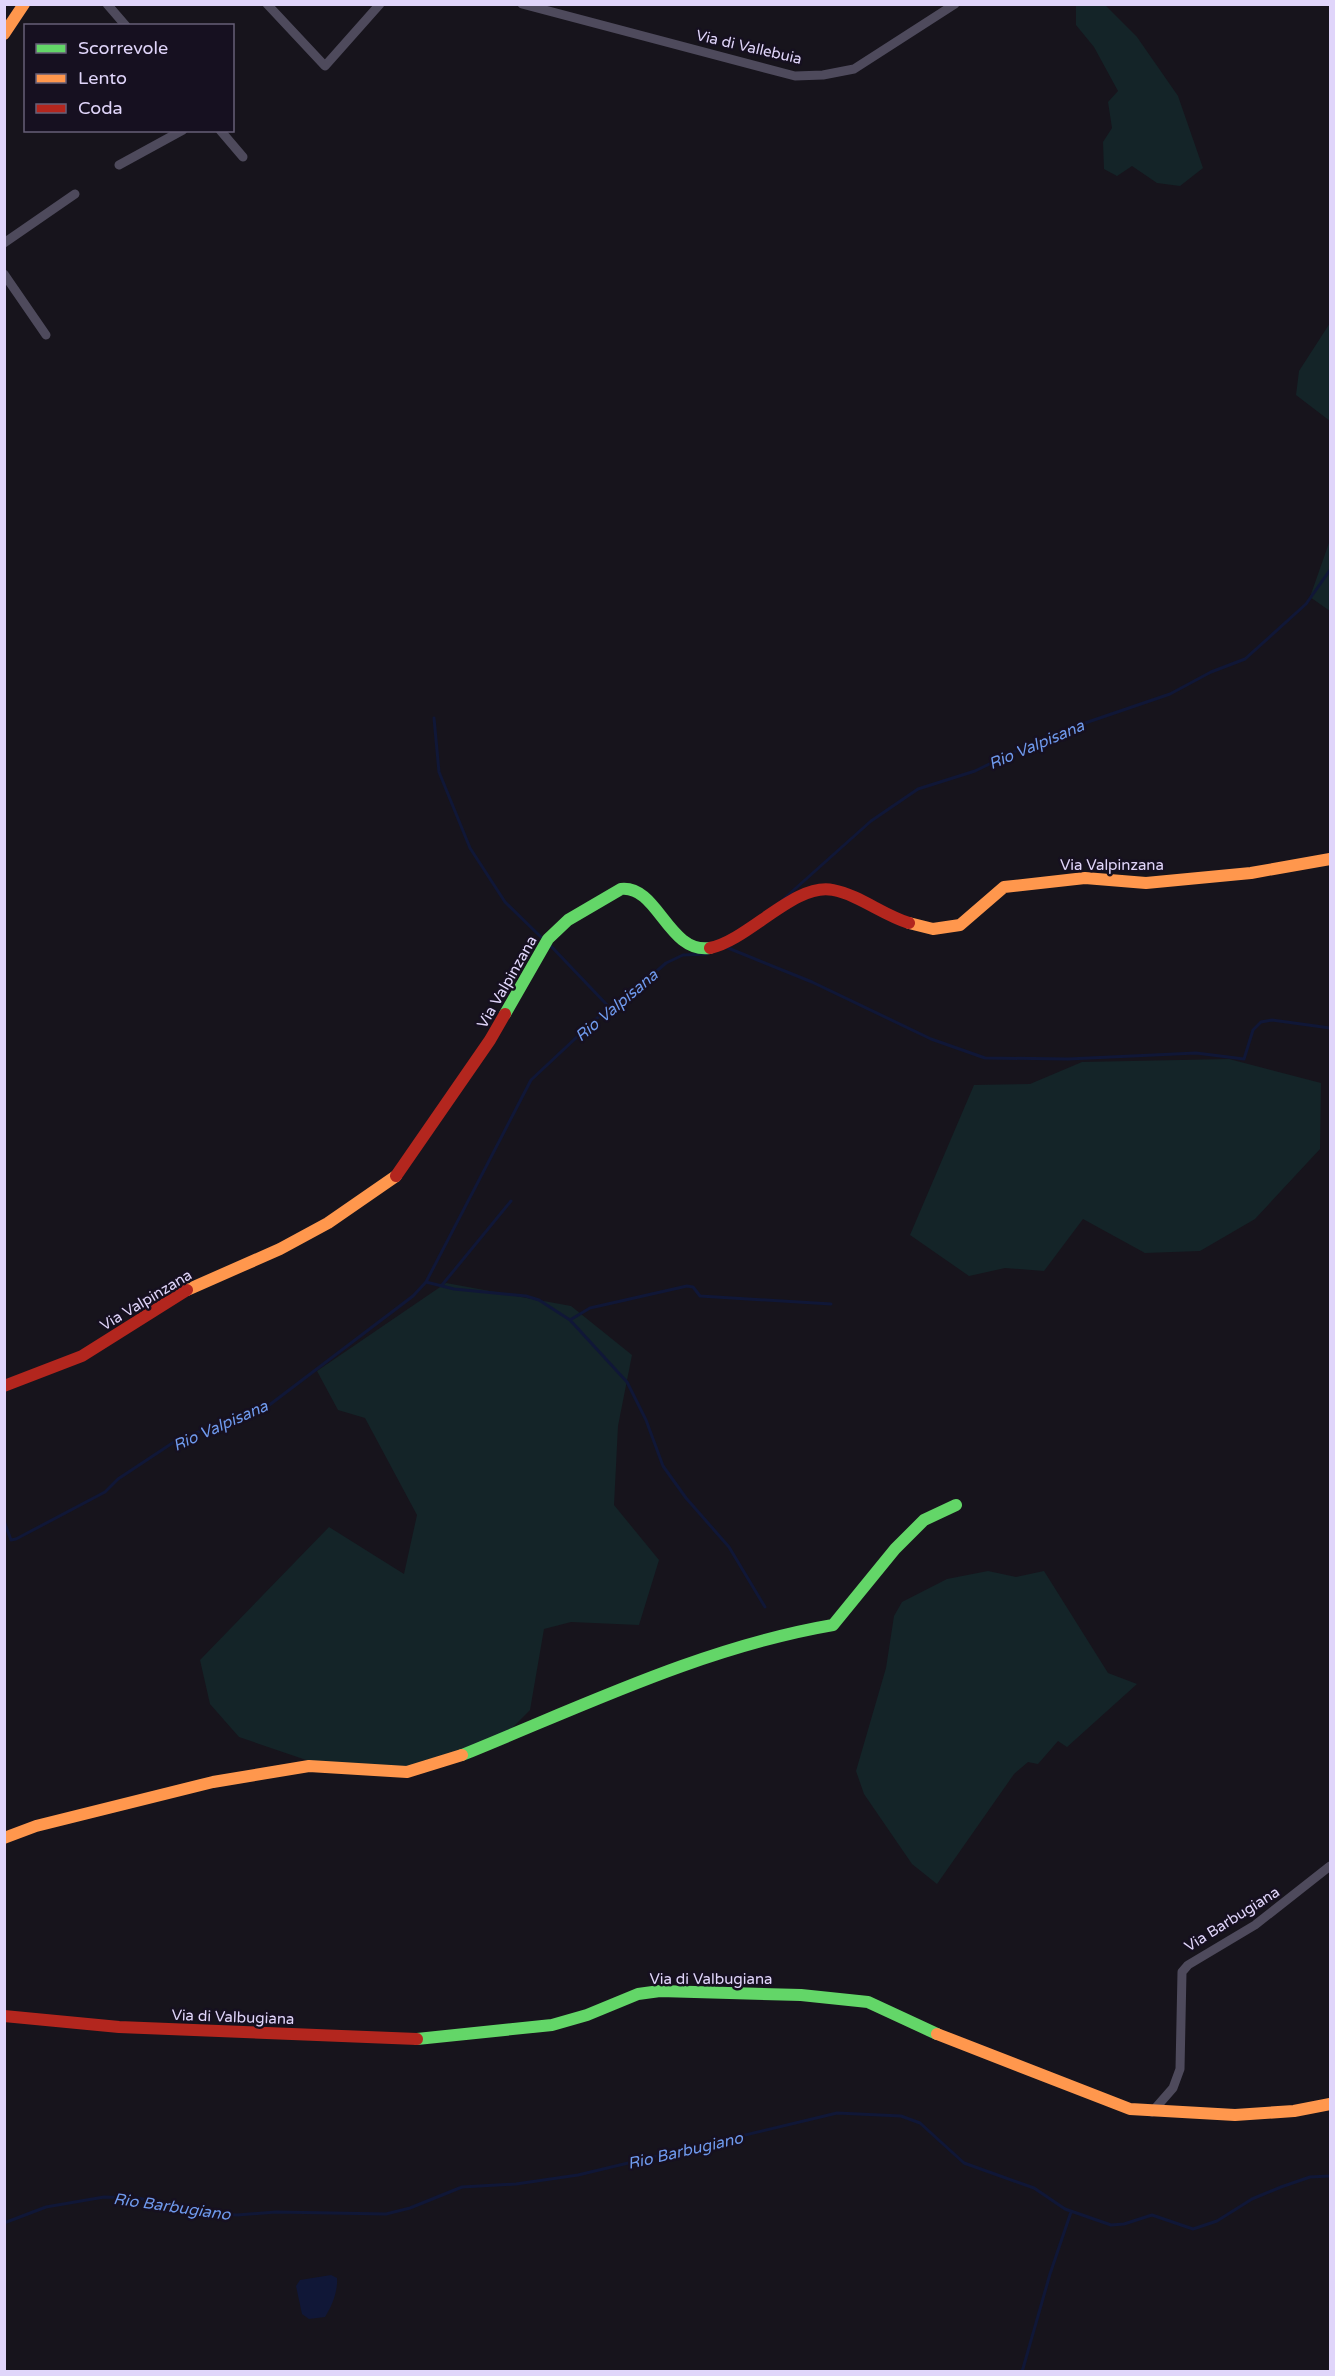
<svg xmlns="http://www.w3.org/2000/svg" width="1335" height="2376" font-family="'Varela Round',sans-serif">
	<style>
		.green { fill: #142428 }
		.water { fill: #101737 }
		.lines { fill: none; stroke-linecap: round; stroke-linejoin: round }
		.stream { stroke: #101737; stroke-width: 3 }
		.street { stroke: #4e4a5c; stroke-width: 9 }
		.fast { stroke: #63d668; stroke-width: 12 }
		.slow { stroke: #ff974d; stroke-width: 12 }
		.jam { stroke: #b3261e; stroke-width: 12 }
		.labels { text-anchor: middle; stroke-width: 5; stroke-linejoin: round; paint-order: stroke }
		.street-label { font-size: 15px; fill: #e0d5fa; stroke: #161020 }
		.water-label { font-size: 16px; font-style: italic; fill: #6f9aed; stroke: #161020 }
	</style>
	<rect width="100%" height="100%" fill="#17141c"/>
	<path class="green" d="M1076,5H1105L1137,37L1178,96L1203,168L1180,186L1157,183L1132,166L1117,176L1104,169L1103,142L1112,128L1108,102L1118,91L1094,47L1076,25Z
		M1330,323V421L1296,395L1299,371Z
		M1330,540V611L1310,597Z
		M1229,1059L1321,1083L1320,1149L1255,1219L1200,1251L1145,1253L1083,1219L1044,1271L1005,1268L969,1276L910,1235L974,1085L1030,1084L1082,1062Z
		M446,1283L571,1306L632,1355L618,1426L614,1505L659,1560L639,1625L571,1622L544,1629L530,1710L496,1744L404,1768L315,1763L239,1737L210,1704L200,1660L329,1527L404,1574L417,1515L365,1418L338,1410L317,1371Z
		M988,1571L1016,1577L1044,1571L1108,1673L1137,1684L1067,1747L1058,1741L1038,1764L1028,1762L1014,1774L937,1884L912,1864L864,1794L856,1771L886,1668L894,1616L902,1602L947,1579Z"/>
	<path class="water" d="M331,2275L337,2278C338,2291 332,2306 325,2317L309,2319L302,2314L296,2286L300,2280Z"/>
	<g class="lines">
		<path class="stream" d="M434,718L439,772L470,848L505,902L543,939
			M777,905L871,821L918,789L975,771L1047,736L1170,694L1211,672L1245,659L1306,604L1330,570
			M548,943L609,1007
			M728,948L812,982L931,1039L985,1058L1068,1059L1196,1053L1244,1059L1253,1030L1261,1022L1272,1020L1330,1028
			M426,1282L454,1289L526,1296L539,1300L570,1320L627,1382L646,1420L663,1466L686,1498L729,1547L765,1607
			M442,1285L511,1201
			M570,1320L590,1308L687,1286L693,1287L700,1296L831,1304
			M4,1521L11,1540L16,1539L105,1492L118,1479L177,1440L268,1406L413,1296L426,1282L531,1080L609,1007L635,990L666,963L683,955L707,954
			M4,2223L46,2207L104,2197L138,2198L197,2212L237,2215L276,2212L386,2214L410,2208L462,2187L516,2184L578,2175L837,2113L901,2116L920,2123L964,2163L1034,2188L1065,2209L1111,2225L1124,2224L1152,2215L1193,2229L1217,2221L1252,2199L1281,2187L1310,2177L1330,2176
			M1022,2372L1050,2274L1071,2212"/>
		<path class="street" d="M107,4L126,26
			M267,4L325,66L380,4
			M522,4L795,76L823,75L854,69L955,4
			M220,130L243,157
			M119,165L183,130
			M4,243L75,194
			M4,274L46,335
			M1152,2112L1173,2088L1180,2069L1182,1972L1188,1965L1255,1925L1330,1866"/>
		<path class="fast" d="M505,1014L548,939L568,920L621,889C658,885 668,954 710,948
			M462,1755C583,1706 704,1647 833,1625L895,1549L924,1520L956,1505
			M417,2039L552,2025L587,2015L638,1994L660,1991L801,1995L868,2002L937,2034"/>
		<path class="slow" d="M4,34L24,4
			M909,923L933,929L960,925L1004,887L1085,878L1146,883L1251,873L1330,859
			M187,1290L280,1249L328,1223L396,1176
			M4,1838L36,1826L213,1782L309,1766L407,1772L462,1755
			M937,2034L1130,2109L1235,2115L1294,2111L1330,2104"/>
		<path class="jam" d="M710,948C749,940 795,882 833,890C859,895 883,915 909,923
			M396,1176L490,1040L505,1014
			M4,1386L82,1356L187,1290
			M4,2016L119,2027L417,2039"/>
	</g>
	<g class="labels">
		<g class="street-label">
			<text transform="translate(749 47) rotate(13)" y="5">Via di Vallebuia</text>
			<text x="1112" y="870">Via Valpinzana</text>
			<text transform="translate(507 982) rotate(-60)" y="5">Via Valpinzana</text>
			<text transform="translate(146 1300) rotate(-31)" y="5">Via Valpinzana</text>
			<text transform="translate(1232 1919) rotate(-32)" y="5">Via Barbugiana</text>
			<text x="711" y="1984">Via di Valbugiana</text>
			<text transform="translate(233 2017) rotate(2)" y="5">Via di Valbugiana</text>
		</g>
		<g class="water-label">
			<text transform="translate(1036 744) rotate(-23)" y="6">Rio Valpisana</text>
			<text transform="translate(616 1005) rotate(-40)" y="6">Rio Valpisana</text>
			<text transform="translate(220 1425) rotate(-24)" y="6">Rio Valpisana</text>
			<text transform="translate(685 2150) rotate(-13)" y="6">Rio Barbugiano</text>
			<text transform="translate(172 2206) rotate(8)" y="6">Rio Barbugiano</text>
		</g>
	</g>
	<rect width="1335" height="2376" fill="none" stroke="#e0d5fa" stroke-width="12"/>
	<rect x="24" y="24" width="210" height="108" fill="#161020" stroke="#675f77" stroke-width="1.5"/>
	<rect x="36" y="44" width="30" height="9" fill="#63d668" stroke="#675f77" stroke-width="1.5"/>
	<text x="78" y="54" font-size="18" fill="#e0d5fa">Scorrevole</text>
	<rect x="36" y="74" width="30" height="9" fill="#ff974d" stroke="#675f77" stroke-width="1.5"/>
	<text x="78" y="84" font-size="18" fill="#e0d5fa">Lento</text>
	<rect x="36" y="104" width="30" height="9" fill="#b3261e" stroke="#675f77" stroke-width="1.5"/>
	<text x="78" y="114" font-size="18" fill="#e0d5fa">Coda</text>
</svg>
